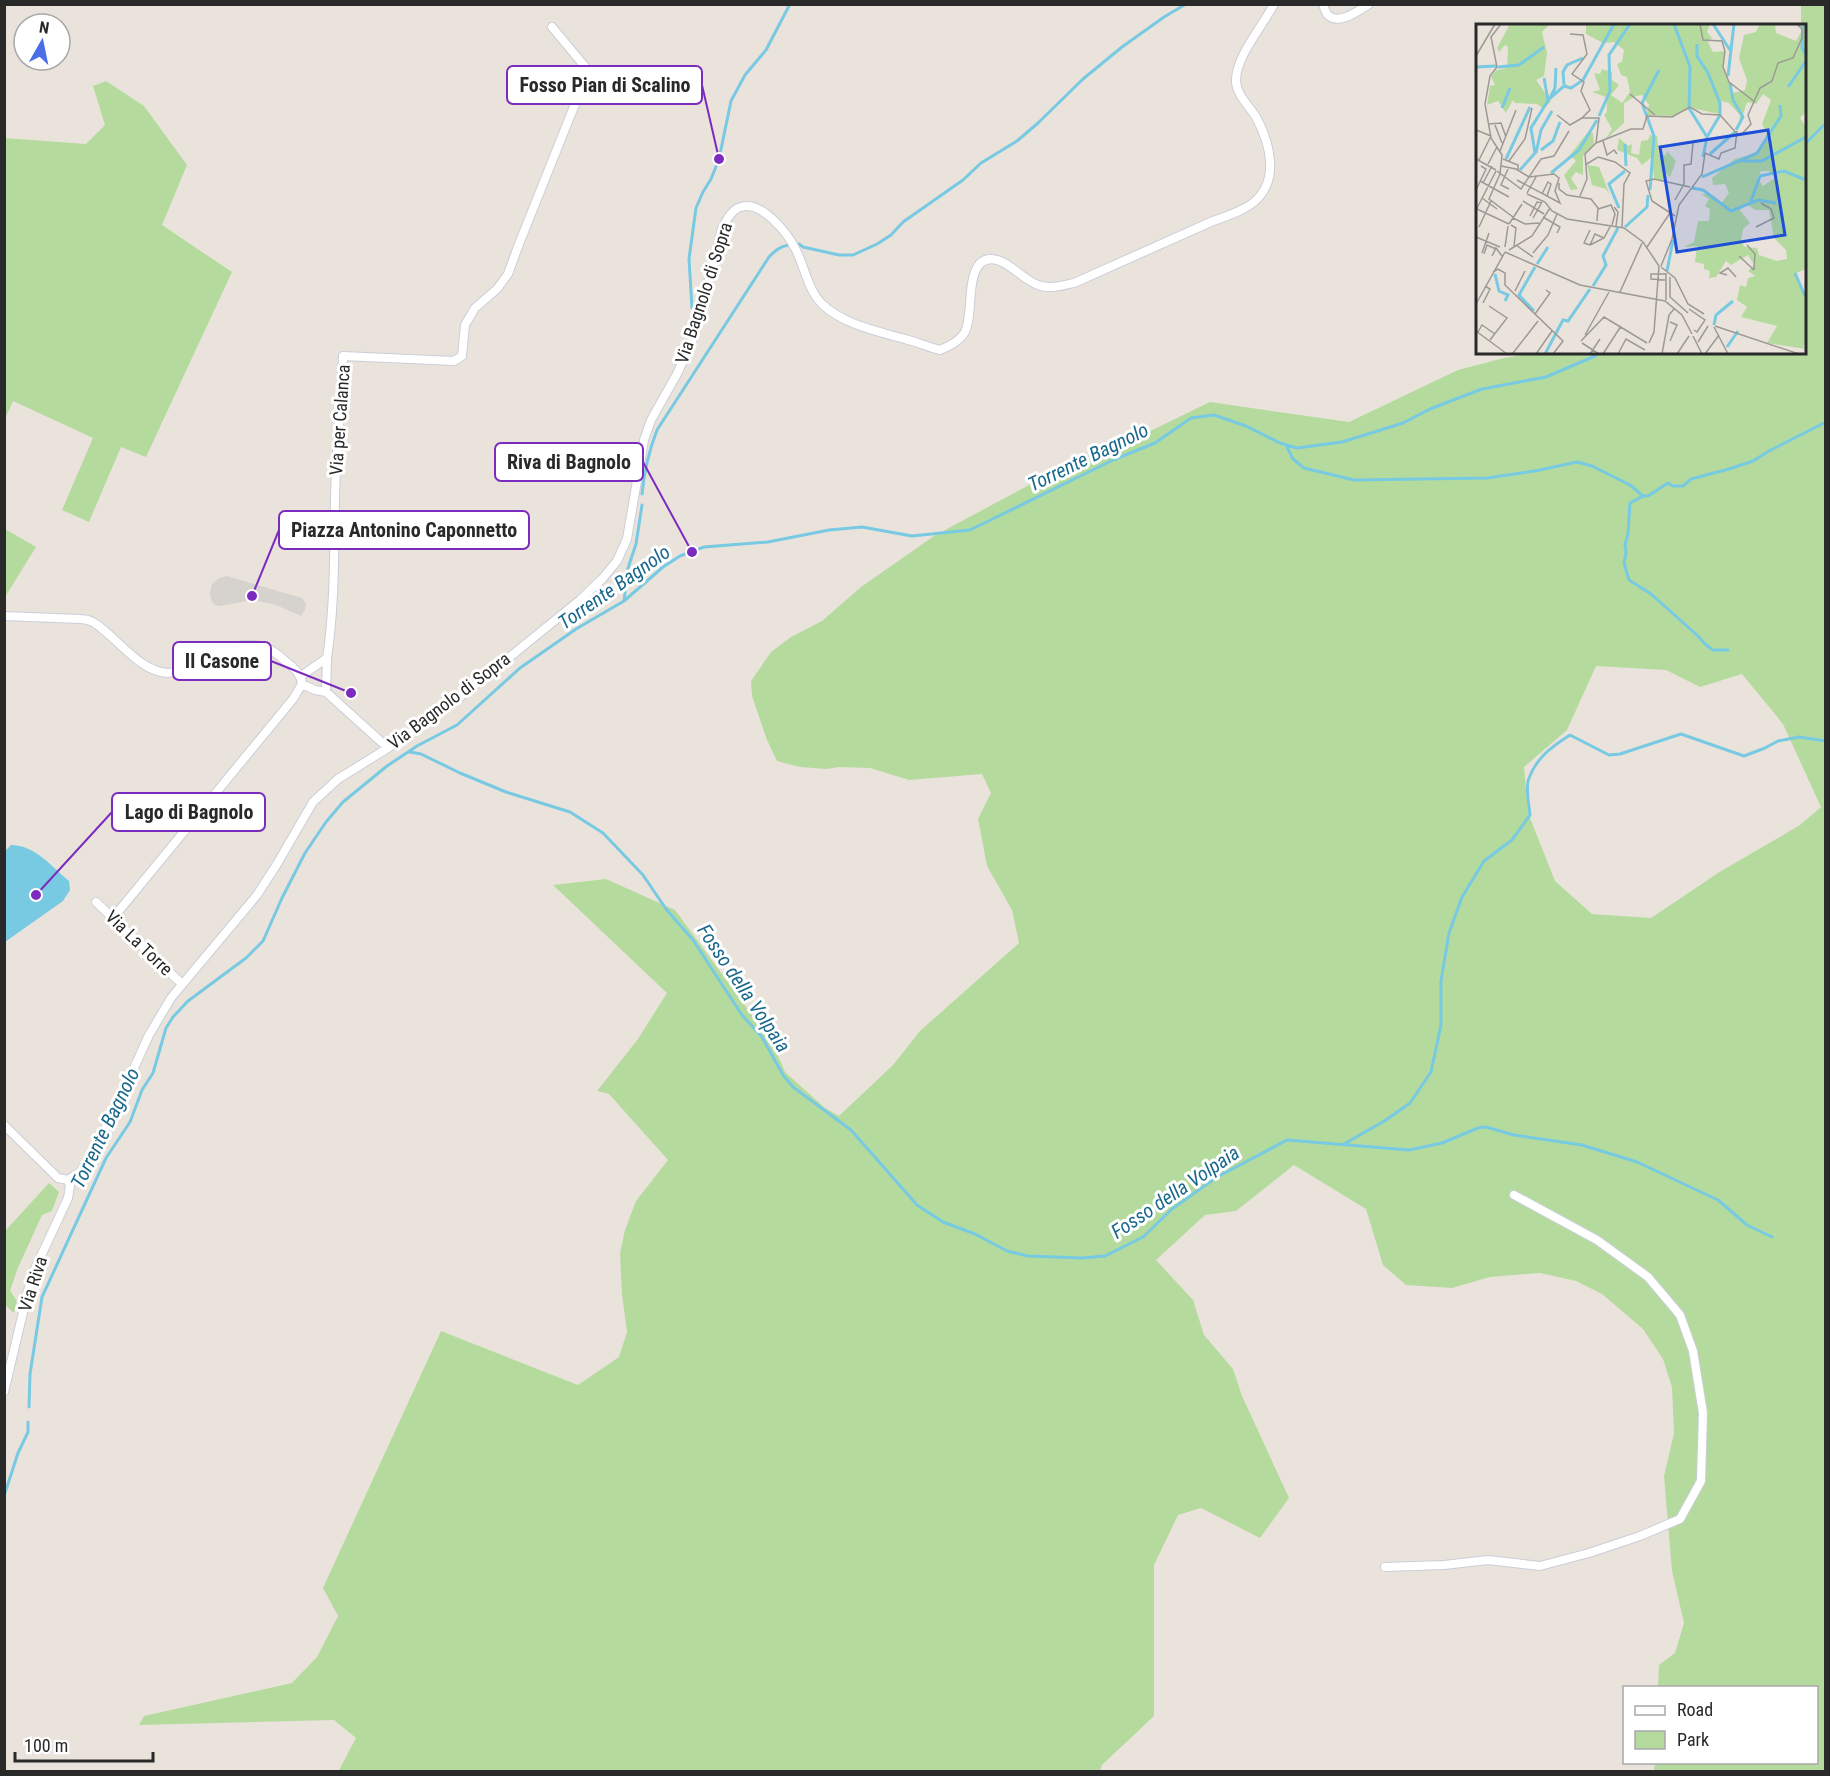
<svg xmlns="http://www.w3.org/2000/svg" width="1830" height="1776" font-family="'Roboto Condensed',sans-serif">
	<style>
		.green { fill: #b4db9d; fill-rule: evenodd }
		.plaza { fill: #d6d3ce }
		.water { fill: #78c9e2 }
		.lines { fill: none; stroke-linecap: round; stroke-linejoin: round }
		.stream { stroke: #78c9e2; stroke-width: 3 }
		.street-casing { stroke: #caced9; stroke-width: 10 }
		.street { stroke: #fff; stroke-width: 8 }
		.labels { text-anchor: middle; stroke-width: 6; stroke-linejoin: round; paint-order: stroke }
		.street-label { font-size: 18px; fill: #292929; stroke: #fff }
		.water-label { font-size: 20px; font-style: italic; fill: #1a688c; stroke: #fff }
		.inset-river { fill: none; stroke: #78c9e2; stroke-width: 3 }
		.inset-road { fill: none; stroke: #9d9994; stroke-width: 1.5 }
		.view { fill: #1d4ed8; fill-opacity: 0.15; stroke: #1d4ed8; stroke-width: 3 }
		.inset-edge { fill: none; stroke: #292929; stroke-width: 3 }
		.leader { fill: none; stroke: #7b2cbf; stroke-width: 2 }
		.callout-dot { fill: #7b2cbf; stroke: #fff; stroke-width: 2 }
		.callout { fill: #fff; stroke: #7b2cbf; stroke-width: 2 }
		.callout-label { font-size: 20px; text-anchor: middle; font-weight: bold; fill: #292929 }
	</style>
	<rect width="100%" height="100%" fill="#eae3dc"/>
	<path class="green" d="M1801,5H1825V1771H1654L1655,1763L1816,1762V1688L1658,1687L1659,1665L1675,1653L1684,1623L1672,1571L1664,1476L1674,1433L1672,1387L1663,1359L1643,1329L1602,1294L1576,1281L1540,1273L1490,1277L1452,1288L1406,1285L1383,1265L1366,1209L1294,1165L1236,1211L1205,1215L1156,1260L1193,1300L1204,1335L1233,1369L1242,1396L1289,1498L1260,1538L1201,1508L1178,1515L1154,1565V1716L1102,1765L1100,1771L338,1772L356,1738L334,1720L139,1725L144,1716L292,1683L317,1657L338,1616L323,1588L441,1331L578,1385L619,1357L627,1332L622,1294L620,1253L625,1230L636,1201L668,1160L609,1094L597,1091L638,1039L667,993L553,885L606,879L675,910L772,1042L785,1072L825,1108L839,1116L893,1065L920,1031L1019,943L1012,910L987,866L978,819L991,793L982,774L909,780L870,768L839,767L827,769L800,767L777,761L767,740L752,696L751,681L771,652L791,637L822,621L861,587L934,536L1070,463L1142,435L1210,402L1349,422L1458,370L1504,358L1536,353L1804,352V26L1801,25ZM1596,666L1666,670L1700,687L1742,674L1783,724L1821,807L1800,825L1718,873L1651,918L1592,914L1555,881L1528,813L1524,767L1567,730Z
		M106,81L144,106L187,165L162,225L232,272L146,457L121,447L89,522L62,510L93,438L13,401L5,419L4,138L86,144L105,125L93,86Z
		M5,529L36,547L5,597Z
		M49,1183L59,1192L52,1211L42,1215L17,1270L10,1291L17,1301L14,1313L5,1305V1231Z"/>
	<path class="plaza" d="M227,576L302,598L306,604L305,610L301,616L276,605L253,600L220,606L215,605L211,600L210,593L212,584L219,578Z"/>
	<path class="water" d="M11,845C35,845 52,867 69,881L70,890L63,901L5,942V851Z"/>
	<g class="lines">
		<path class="stream" d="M1804,145L1826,123
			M692,308L689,259L696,208L703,192L711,179L719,159L731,101L745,75L766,50L790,4
			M1286,445L1293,459L1304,468L1354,480L1487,478L1535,471L1577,462L1592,466L1630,485L1643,496H1648L1668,483L1673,486H1683L1691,479L1729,469L1753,461L1769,451L1826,422
			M642,494C644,472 649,451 657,430L769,257C779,246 785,245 799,244L803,247L839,255H853L877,244L891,235L903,222L963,180L981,163L1017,141L1038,123L1083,79L1122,47L1164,17L1186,4
			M1643,496L1630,503L1628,534L1625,544L1626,553L1624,563L1629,580L1651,594L1698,636L1705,644L1713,650H1728
			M624,601L628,568L636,544L642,505
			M410,752L421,754L460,773L506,792L570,812L603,833L643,875L666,909L693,940L742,1015L762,1037L783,1075L793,1087L851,1130L917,1205L943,1222L975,1234L1007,1251L1028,1256L1082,1258L1105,1256L1143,1237L1172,1209L1217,1177L1287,1140L1409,1150L1442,1143L1478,1128L1486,1127L1514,1135L1582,1145L1637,1162L1718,1200L1747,1225L1772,1237
			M1344,1144L1386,1120L1410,1103L1431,1072L1441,1025V981L1449,933L1462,897L1484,861L1512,840L1530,815C1529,805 1526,791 1528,781C1535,759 1551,747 1570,735L1609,755L1620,754L1681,734L1744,756L1765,748L1778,741L1799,737L1826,741
			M29,1407L30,1374L42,1297L106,1158L130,1122L142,1090L153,1073L166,1028L173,1017L188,1001L246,958L263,941L282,898L305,853L326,822L343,802L387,766L417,746L457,725L520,668L576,629L624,601L663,567L680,556L704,547L768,542L829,530L862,527L912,536L970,530L1113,460L1155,443L1191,418L1214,415L1246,426L1280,443L1297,448L1342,442L1403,423L1430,409L1482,389L1546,377L1595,356L1600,352
			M4,1496L18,1453L28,1432V1422"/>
		<defs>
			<path id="street" d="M1323,4C1324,8 1325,11 1327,14C1338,27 1359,10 1369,4
				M4,616L80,619C84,619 89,620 93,622C116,636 139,672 168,673C182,673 191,664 202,659C229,646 258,635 283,659C291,666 301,672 302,684L315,690L326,692L388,748
				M301,676L327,658C335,605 334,551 335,498C336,450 341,403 343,356L454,361L462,356L465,325L475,308L497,289L508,274L519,244L587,74V69L552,27
				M326,692L327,658
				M96,902L182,984
				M113,918L293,699L302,684
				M4,1125L58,1178L68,1180
				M68,1180L80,1172L92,1154L118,1103L149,1035L171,998L257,895L277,864L313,802L338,779L388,748L459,698L580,600L603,578L617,561L627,539L644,440L651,420L677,374L694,336L722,229C726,221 730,212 738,208C760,197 788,234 796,250C805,268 808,290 822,304C844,325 877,331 905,339C917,342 928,347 940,350C967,339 968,331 970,304C971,287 972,253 997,260C1011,263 1025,282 1041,286C1053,289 1063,285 1074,283L1213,221C1227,216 1243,211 1254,202C1280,180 1270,143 1256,117C1249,106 1237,95 1236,82C1235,57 1263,26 1274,4
				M4,1392L30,1283L34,1271L68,1198L70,1186L68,1180
				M1385,1567L1444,1565L1488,1560L1540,1566L1589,1553L1640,1536L1680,1519L1701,1481L1703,1413L1693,1351L1680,1315L1648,1277L1597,1240L1514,1195"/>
		</defs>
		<use href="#street" class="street-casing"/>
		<use href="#street" class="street"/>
	</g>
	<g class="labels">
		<g class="street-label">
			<text transform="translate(704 293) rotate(-72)" y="6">Via Bagnolo di Sopra</text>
			<text transform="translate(340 420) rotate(-86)" y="6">Via per Calanca</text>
			<text transform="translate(449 701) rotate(-37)" y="6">Via Bagnolo di Sopra</text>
			<text transform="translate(139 943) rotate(44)" y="6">Via La Torre</text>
			<text transform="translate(33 1284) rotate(-72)" y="6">Via Riva</text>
		</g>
		<g class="water-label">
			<text transform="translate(1088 457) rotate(-26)" y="7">Torrente Bagnolo</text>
			<text transform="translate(614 587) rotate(-35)" y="7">Torrente Bagnolo</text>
			<text transform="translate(744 988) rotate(56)" y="7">Fosso della Volpaia</text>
			<text transform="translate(105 1128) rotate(-64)" y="7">Torrente Bagnolo</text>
			<text transform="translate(1175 1192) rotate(-34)" y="7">Fosso della Volpaia</text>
		</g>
	</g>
	<g transform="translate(1476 24)">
		<rect width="330" height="330" fill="#eae3dc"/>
		<path d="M34,0H74L66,8L71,29L68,52L60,56L75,77L68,85L61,80L39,79L37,76L30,89L22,77L11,81L14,62L19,61L15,52L21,46L31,44L32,23L29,21L23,28L21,24ZM110,0H234L231,8L236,14L232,18L237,28L249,27L247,41L257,69L269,66L271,56L263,34L268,11L280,8L284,0H299L300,9L320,17L326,6L320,0H330V88L324,94L330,103V245L320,249L330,271V322L326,321L330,325L291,319L301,302L265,293L271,283L261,276L264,261L270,263L272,254L279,252L272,247L278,241L272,231L255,241L250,237L240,253L233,254L234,247L228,245V240L219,238L221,222L208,223L218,218L222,197H233L234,185L229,182L233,175L225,170H232L244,181L253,169L249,160L237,161L236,154L259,135L280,129L288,118L291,109L286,100L295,76L287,70L280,80L271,78L262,106L264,91L253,79L245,77L243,90L216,84L196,92L171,91L168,100L173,81L166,71L160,72L148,79V99L128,117L136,105L128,91L131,88L130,73L116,68L124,66L118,49L124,50L126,45L136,48V56L143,61L135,71L146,79L154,68L151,53L145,51L141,40L146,38L148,26L138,18L127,19L110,10ZM285,147H293L299,154L287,162L281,154ZM271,180L279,186H293L298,214L310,226L311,235L301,237L283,231L281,224L269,223L265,218L267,205L274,199L264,186ZM112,108L117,109L118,120L107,132V151L100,148L95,154L102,165L95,166L88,151L100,137L96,133L90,136ZM174,111L181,112L183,131H190L191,127L200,137L194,153L188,147L189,159L178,154L176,133L166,141L161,134L141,126L143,114L152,122L156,120L155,129L163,131L165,117L172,116ZM111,141L123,143L134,171L130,165L116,161Z" fill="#b4db9d" fill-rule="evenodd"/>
		<path class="inset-river" d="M198,0L214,43L213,84L231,113L227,133M237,0L254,26M327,0L326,24L330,31M221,20V32L232,49L244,79V91L231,113M0,43L20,42M22,43L43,41L68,23M252,52L258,0M68,54L72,76M254,59L257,76L267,93L260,106M88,61L87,48L91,41L107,34M88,62L95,64L107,56L138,0M312,63L330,37M74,74L79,64L80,44M26,84L34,64M123,92L134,67L133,31L154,0M149,120L150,142M65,126L77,117L84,98M60,129L65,106L76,87M234,130L259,108M30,135L54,83M264,137H286L330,113M44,146L59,129L55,104L73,75L88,62M75,149L103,126L121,96M226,153L281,129L305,92L304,81M216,164L227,166L255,187L282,176L300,179M174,166L178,112L166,79L183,46M275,177L284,152L308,147L330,156M143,184L133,160L149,147M149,203L171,183L172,171M61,240L72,223M191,247L197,216M319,249L329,272M19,250L23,267L32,271L29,277M117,262L130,241L127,232L142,204M58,287L43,271L59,243M238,301L240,291L257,277M251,323L262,307M69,330L87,296L92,297L114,265"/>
		<path class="inset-road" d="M224,0L227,16L246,17L249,27L247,43L253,58L279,78M94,10L107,11L111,30L96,50L108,58L105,67L114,86L106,94H123L120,119M0,32L19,0M154,70L179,91M81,91L94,101L106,94M13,100L25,99L30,113M19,101L26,119M0,106L15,112L3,136M127,117L131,131L138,126L141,130M24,127L40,86M0,135L20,146M27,135L42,141V147M33,137L49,115L56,84M12,140L21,123M109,141L122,133L139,138L154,149L148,160L146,203M25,142L40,145L53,153L78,150L83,154L79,167L84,179L41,156M32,145L25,161L33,165M21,147L45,165L65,135L78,132L93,107M24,150L26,131L15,114L9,80L14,52L21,43L15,13L25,0M24,150L13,175L37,193M4,157L33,173M7,159L16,142M83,159V165L91,171L115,175L122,184L121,197M208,160V141L215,140L217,119M0,166L10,145L5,142M51,169L60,153M51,170L69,178L76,187L91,195L148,204L167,218L183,242M66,170L72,158L75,160L71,172M104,172L111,155L109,130L120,119L155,105H167L171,92L196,93L214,83L226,90L244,91L262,111L266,110L275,100L272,91L284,64L296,57L302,39L317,34L326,14V5L321,0M6,174L21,185M199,176L208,160M47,177L68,190M138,183L142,188L140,202M1,185L33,200M122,185L135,181L139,190L136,201M0,186L20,147M54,192L61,178L66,179M199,192L176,177L170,157L178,155L214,163M67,193L84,203L81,209M37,194L49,200L63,199M57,194L66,178M33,200L46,180M35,201L40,204L38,222M3,203L15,177M280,203L298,194L295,185L285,179M72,211L81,190M0,213L24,223M40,221L57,233M114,221L128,214L135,201M114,221L119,210L128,214M114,221L108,219L114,206M271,221L279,230L278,246M29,223L32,202M171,223L194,189M33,226L56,212L74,184M29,228L104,261L189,277L206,291L216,310M6,229L13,209M57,229L72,211M8,230L11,221L20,225M16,232L20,224L26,232M263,232L278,246M185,242L196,215L203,181L226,150L229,129L243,135L245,129L259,124L261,107M185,243L199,254L212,280L228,290M17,248L22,245L29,249V261L87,317L77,330M251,251L244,249L252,244L260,253M194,253V273L212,289M189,256L175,255V250H190M39,267L49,247M144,268L166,219M190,276V249M7,279L14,265L9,262M0,280L29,228M13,282L31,294L14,316M213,285L229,296L221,308L218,306M59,290L74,269L70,266M239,302L323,330M238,303L252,330M0,307L31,330M2,308L6,301L19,310M109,311L133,268M217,312L226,330M105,317L128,293L171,319M194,317L201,301L194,298M222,318L232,302M106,319L123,330M173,319L178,308L183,242M37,329L62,297M60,330L76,307M114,330L124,315M127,330L145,302M142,330L150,315L169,326M186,330L193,291L198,285M201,330L213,312M229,330L243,311"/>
		<path class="view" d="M292,106L309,211L201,228L184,123Z"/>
		<rect width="330" height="330" class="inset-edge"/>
	</g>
	<path class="leader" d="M719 159L702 85M692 552L643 462M252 596L279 530M351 693L271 661M36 895L112 812"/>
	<g class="callout-dot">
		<circle cx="719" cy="159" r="6"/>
		<circle cx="692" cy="552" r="6"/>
		<circle cx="252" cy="596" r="6"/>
		<circle cx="351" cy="693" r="6"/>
		<circle cx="36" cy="895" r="6"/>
	</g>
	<g class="callout">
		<rect x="507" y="66" width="195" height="38" rx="6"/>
		<rect x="495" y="443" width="148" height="38" rx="6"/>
		<rect x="279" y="511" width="250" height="38" rx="6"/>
		<rect x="173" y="642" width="98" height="38" rx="6"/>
		<rect x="112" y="793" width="153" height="38" rx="6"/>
	</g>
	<g class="callout-label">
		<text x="605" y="92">Fosso Pian di Scalino</text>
		<text x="569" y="469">Riva di Bagnolo</text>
		<text x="404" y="537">Piazza Antonino Caponnetto</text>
		<text x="222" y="668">Il Casone</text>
		<text x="189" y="819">Lago di Bagnolo</text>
	</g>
	<rect width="1830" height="1776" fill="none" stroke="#292929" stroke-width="12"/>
	<rect x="1623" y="1686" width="195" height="78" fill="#ffffff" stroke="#a9a9a9" stroke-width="1.5"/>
	<rect x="1635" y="1706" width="30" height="9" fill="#ffffff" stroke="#a9a9a9" stroke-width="1.5"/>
	<text x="1677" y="1716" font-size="18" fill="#292929">Road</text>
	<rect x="1635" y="1731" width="30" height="18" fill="#b4db9d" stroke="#a9a9a9" stroke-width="1.5"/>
	<text x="1677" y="1746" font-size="18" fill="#292929">Park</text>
	<g transform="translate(42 42) rotate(9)"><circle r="28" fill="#ffffff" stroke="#a9a9a9" stroke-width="1.5"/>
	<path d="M0-4.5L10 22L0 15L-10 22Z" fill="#4b6de8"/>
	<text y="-9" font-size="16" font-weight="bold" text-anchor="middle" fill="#292929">N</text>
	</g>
	<path d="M15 1752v9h138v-9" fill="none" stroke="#292929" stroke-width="3"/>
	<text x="24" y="1752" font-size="18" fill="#292929" stroke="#ffffff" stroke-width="4.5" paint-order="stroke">100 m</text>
</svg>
